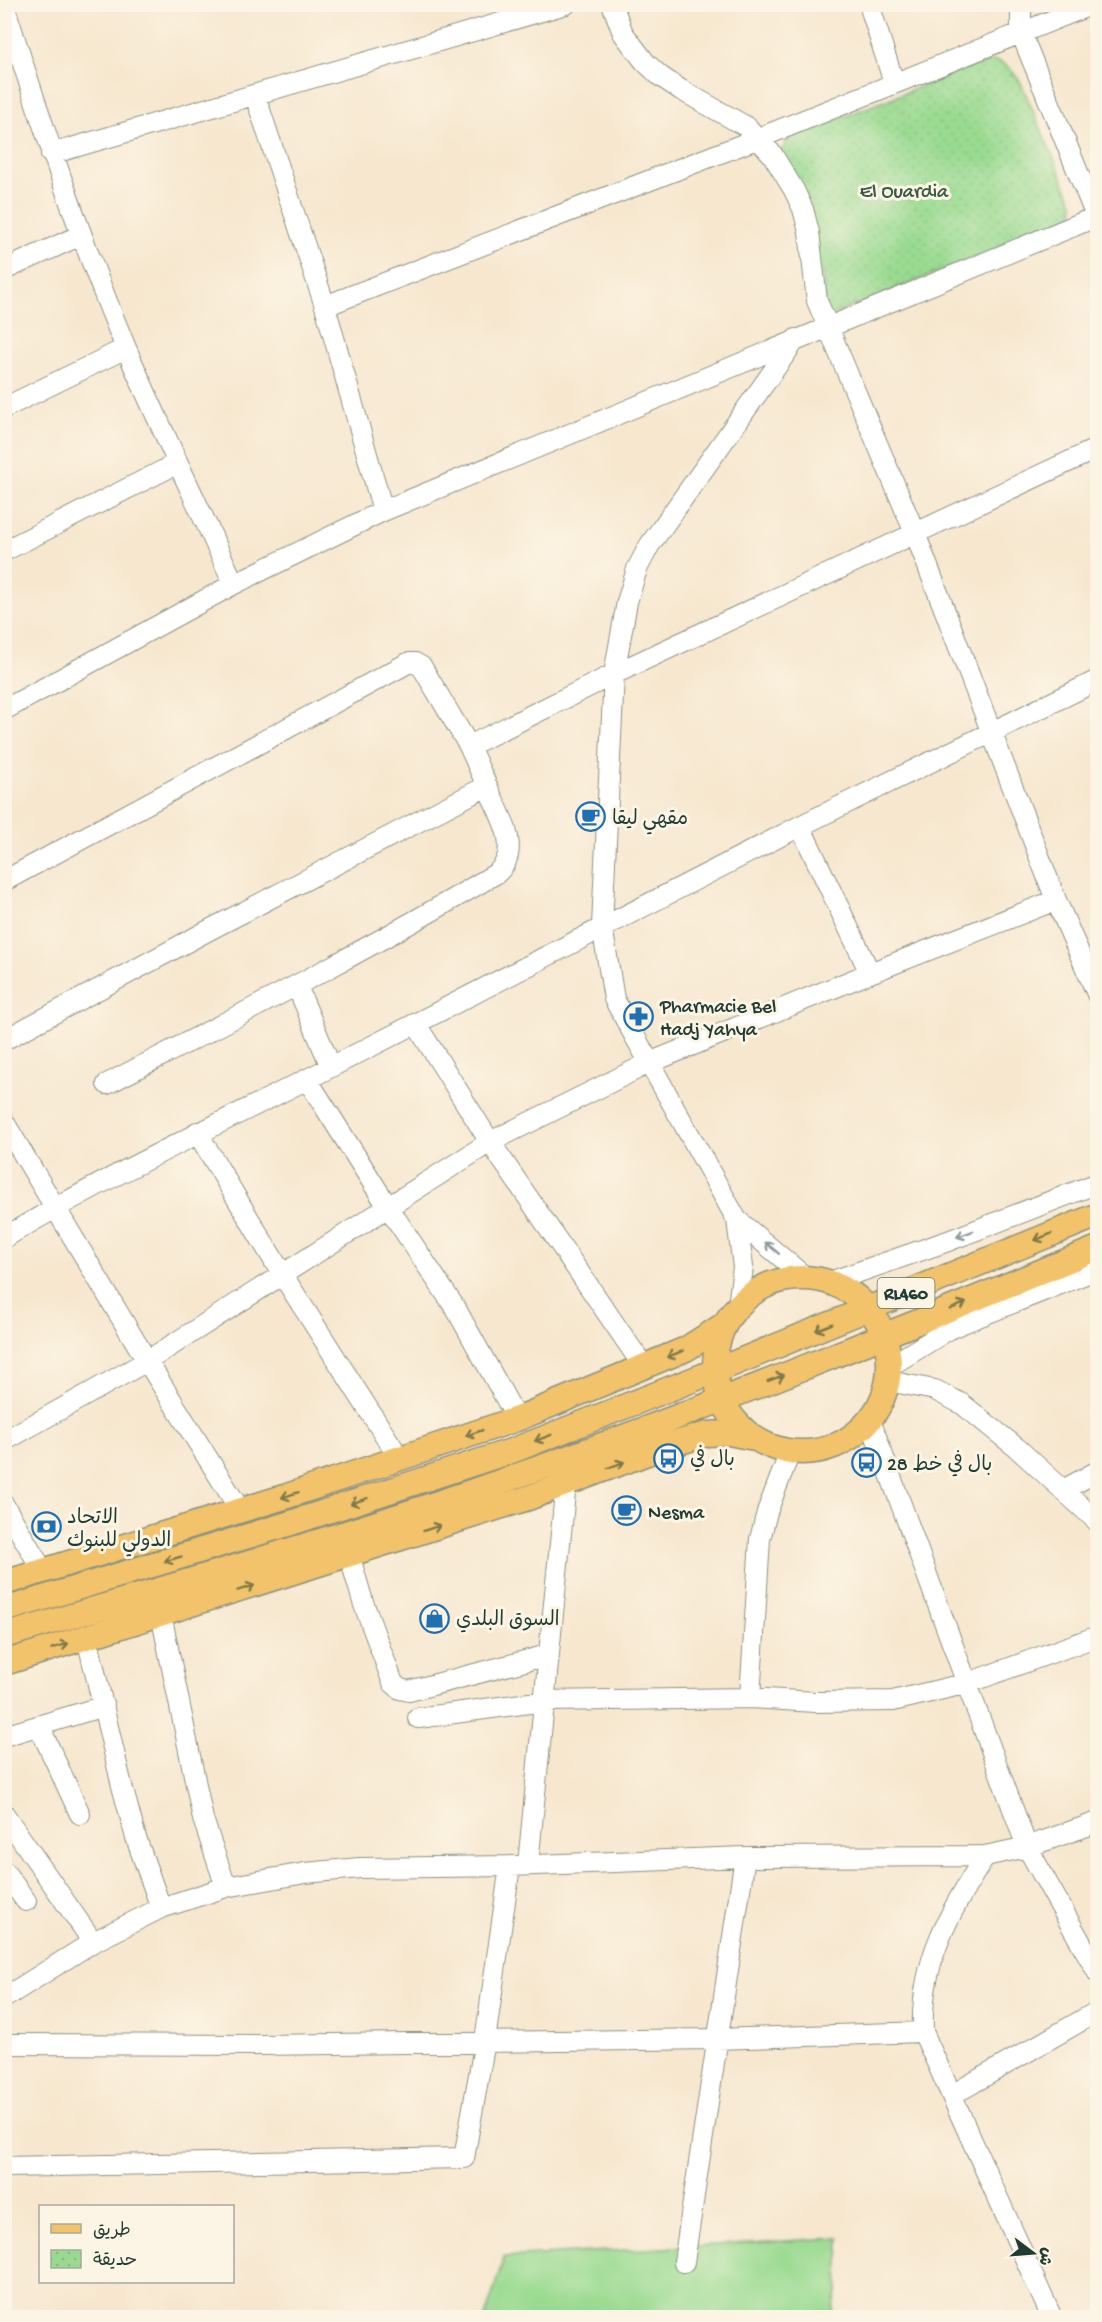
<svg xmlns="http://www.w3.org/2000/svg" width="1102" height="2322" font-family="'Gochi Hand','Playpen Sans Arabic',sans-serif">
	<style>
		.grass { fill: #99da90; stroke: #5c8c62; stroke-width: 1.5 }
		.park { fill: url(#park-dots); stroke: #5c8c62; stroke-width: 1.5 }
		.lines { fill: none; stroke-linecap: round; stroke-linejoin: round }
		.minor-casing { stroke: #8b9282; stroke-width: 22 }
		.major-casing { stroke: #8b9282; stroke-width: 27 }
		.minor { stroke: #fff; stroke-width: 20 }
		.major { stroke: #f2c36a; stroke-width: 24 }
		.oneway { stroke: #8f9e9a }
		.oneway2 { stroke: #7e794c }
		.labels { text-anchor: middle; stroke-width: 6; stroke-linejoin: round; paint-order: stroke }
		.shield { fill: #fcf5e5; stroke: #617469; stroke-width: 1.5 }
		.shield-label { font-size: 18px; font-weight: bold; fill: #1f3d34 }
		.park-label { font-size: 20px; fill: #375c46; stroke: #fcf5e5 }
		.poi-label { font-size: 20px; fill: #1f3d34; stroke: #fcf5e5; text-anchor: start }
	</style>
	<defs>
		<pattern id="park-dots" width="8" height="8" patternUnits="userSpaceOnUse" patternTransform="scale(1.5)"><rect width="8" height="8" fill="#99da90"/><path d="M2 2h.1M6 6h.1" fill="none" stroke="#83bc7d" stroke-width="1.8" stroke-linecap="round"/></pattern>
	</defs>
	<rect width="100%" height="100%" fill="#fcf5e5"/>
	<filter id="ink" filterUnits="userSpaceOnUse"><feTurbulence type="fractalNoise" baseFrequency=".0167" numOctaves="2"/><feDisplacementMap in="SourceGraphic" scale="12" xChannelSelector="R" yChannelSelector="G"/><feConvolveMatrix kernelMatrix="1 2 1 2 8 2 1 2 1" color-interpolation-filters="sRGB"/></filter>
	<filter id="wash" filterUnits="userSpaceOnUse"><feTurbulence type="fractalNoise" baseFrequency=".008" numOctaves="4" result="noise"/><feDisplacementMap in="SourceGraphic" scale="24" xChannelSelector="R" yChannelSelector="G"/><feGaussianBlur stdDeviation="1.35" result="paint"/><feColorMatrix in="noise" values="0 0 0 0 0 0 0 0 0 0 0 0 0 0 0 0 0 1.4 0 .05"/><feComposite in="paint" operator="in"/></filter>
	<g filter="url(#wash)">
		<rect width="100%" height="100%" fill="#f7e7cf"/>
		<path class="grass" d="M840,2238L838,2289L831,2317L485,2318L504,2257Z"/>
		<path class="park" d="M992,61C1006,61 1012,71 1020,81L1074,205L1073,214L1062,222L825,318L823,280L778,160L787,139L975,65Z"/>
	</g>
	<g filter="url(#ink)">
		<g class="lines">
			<defs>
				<path id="minor" d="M612,4L623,33L645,62L660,76L681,90L747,127L772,154L794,190L803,209L809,232L817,301L915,533L1056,900L1098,996
					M869,4L894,83
					M1021,4V33L1098,221
					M4,5C41,121 79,236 126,348C160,427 198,505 234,584
					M255,95L325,306L383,511
					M51,154L566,4
					M4,270L81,235
					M325,306L759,138L1093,4
					M796,339L649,546L637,569L627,602L614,674L602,926L614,999L737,1220L806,1278
					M4,408L126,348
					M4,551L178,463
					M4,710L234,584L383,511L1098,216
					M800,826L870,973
					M4,881L408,663H415L422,667L469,746L614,674L1098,448
					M4,1040L211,929L487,786L469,746
					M331,1067L800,826L1098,680
					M307,1079L388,1207L456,1309L517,1419
					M107,1084C238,1016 370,949 497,873C524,849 498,812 487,786
					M4,1122L147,1361L240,1510
					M197,1132L282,1274L400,1459
					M737,1220L743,1267L738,1306
					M4,1238C110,1174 222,1123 331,1067L297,986
					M830,1282L948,1241L1098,1183
					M890,1366L953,1327L1098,1269
					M644,1367L490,1142L649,1063L870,973L1056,900
					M888,1381L935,1390L962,1404L1017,1448L1098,1522
					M870,1420L1027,1847L1098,1973
					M4,1441L147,1361L490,1142L416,1024
					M1063,1490L1098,1471
					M4,1505L43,1571
					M349,1554L363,1602L393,1683L400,1689L409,1691L548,1655
					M161,1614L203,1819L226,1887
					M87,1638L122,1786L136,1838L161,1908
					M750,1698L760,1539L767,1512L790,1452
					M418,1718L544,1701L750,1698L815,1702L893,1701L968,1683L1098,1636
					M39,1726L80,1814
					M4,1736L104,1706
					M4,1814L93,1942
					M985,1856C949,1914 920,1961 923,2032L1052,2318
					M528,1864L566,1483
					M4,1871L26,1901
					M4,1998L93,1942L161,1908L226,1887L305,1873L360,1868L510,1866L745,1857L985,1856L1027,1847L1098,1822
					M4,2044L261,2045L716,2039L923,2032
					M952,2095L1098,2011
					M4,2167L464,2158L485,2041L510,1866
					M684,2262L745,1857"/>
				<path id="major" d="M715 1365a87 87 0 1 1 174 0a87 87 0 1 1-174 0Z
					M4,1583L284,1497L517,1419L686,1349L725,1324
					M4,1610L291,1523L514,1450L715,1371L1098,1215
					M4,1636C177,1584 352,1535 522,1474C716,1405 907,1327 1098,1248
					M4,1663L528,1498L663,1447L707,1434L729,1433L754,1438"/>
			</defs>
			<use href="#minor" class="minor-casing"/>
			<use href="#major" class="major-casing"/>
			<use href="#minor" class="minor"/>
			<use href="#major" class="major"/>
		</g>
		<defs><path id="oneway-shaft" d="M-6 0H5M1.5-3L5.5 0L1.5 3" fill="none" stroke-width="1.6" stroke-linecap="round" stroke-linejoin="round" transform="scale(1.5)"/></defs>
		<g class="oneway">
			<use href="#oneway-shaft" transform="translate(965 1234) rotate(159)"/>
			<use href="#oneway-shaft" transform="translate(772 1248) rotate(-140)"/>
		</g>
		<g class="oneway2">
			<use href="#oneway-shaft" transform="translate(1043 1237) rotate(158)"/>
			<use href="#oneway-shaft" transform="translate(958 1306) rotate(-23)"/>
			<use href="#oneway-shaft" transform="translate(824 1327) rotate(158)"/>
			<use href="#oneway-shaft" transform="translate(675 1354) rotate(158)"/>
			<use href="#oneway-shaft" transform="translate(776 1378) rotate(-21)"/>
			<use href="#oneway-shaft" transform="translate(474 1433) rotate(161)"/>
			<use href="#oneway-shaft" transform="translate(543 1438) rotate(159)"/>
			<use href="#oneway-shaft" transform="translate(616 1465) rotate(-20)"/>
			<use href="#oneway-shaft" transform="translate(290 1495) rotate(162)"/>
			<use href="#oneway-shaft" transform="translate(359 1501) rotate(162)"/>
			<use href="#oneway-shaft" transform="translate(432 1528) rotate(-18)"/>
			<use href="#oneway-shaft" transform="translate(173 1559) rotate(163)"/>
			<use href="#oneway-shaft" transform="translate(246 1588) rotate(-17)"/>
			<use href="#oneway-shaft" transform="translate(60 1646) rotate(-17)"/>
		</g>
	</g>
	<defs>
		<symbol id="cafe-ring" viewBox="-11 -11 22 22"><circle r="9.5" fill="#fcf5e5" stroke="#1f6fb2" stroke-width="1.5"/><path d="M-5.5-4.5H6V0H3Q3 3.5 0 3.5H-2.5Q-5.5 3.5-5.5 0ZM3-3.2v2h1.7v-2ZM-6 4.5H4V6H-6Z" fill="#1f6fb2"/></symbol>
		<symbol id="pharmacy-ring" viewBox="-11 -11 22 22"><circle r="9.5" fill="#fcf5e5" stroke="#1f6fb2" stroke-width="1.5"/><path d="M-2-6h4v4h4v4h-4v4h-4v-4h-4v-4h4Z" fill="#1f6fb2"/></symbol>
		<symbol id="bus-ring" viewBox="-11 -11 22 22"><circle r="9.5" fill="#fcf5e5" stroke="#1f6fb2" stroke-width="1.5"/><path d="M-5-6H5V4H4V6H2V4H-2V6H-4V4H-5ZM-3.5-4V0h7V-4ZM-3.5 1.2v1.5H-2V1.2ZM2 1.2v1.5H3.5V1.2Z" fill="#1f6fb2"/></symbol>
		<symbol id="bank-ring" viewBox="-11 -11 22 22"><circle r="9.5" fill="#fcf5e5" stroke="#1f6fb2" stroke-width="1.5"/><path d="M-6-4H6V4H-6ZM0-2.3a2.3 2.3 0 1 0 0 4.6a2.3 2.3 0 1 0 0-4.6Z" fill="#1f6fb2"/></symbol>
		<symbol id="shop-ring" viewBox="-11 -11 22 22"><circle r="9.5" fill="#fcf5e5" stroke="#1f6fb2" stroke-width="1.5"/><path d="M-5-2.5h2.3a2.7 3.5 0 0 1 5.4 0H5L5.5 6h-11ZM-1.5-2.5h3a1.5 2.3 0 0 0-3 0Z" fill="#1f6fb2"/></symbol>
	</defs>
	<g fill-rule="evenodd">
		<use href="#cafe-ring" x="574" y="800" width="33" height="33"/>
		<use href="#pharmacy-ring" x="622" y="1000" width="33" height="33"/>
		<use href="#bus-ring" x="652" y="1442" width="33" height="33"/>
		<use href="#bus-ring" x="850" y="1446" width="33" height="33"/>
		<use href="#cafe-ring" x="610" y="1494" width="33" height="33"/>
		<use href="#bank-ring" x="30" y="1510" width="33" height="33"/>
		<use href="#shop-ring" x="418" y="1602" width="33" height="33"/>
	</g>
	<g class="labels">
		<rect class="shield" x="877.5" y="1278" width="57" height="30" rx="4.5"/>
		<g class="shield-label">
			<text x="906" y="1299">RL460</text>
		</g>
		<g class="park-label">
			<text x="904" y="197">El Ouardia</text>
		</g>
		<g class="poi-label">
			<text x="612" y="824">مقهي ليقا</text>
			<text x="660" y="1012">Pharmacie Bel<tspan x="660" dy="23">Hadj Yahya</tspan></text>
			<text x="690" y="1465">بال في</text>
			<text x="887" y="1470">بال في خط 28</text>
			<text x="648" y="1518">Nesma</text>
			<text x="67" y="1523">الاتحاد<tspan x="67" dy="23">الدولي للبنوك</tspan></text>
			<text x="456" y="1625">السوق البلدي</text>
		</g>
	</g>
	<rect width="1102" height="2322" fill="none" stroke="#fcf5e5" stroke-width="24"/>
	<rect x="39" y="2205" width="195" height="78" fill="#fcf5e5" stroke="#a4ab9e" stroke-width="1.5"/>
	<rect x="51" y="2224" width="30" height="9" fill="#f2c36a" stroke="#a4ab9e" stroke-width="1.5"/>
	<text x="93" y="2235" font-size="18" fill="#1f3d34">طريق</text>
	<rect x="51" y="2250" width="30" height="18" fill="url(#park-dots)" stroke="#a4ab9e" stroke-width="1.5"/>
	<text x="93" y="2265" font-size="18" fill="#1f3d34">حديقة</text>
	<g transform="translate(1033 2253) rotate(106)" stroke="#fcf5e5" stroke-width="4.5" paint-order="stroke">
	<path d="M0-4.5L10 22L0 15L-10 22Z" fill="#1f3d34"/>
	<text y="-9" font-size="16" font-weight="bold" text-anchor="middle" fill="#1f3d34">ش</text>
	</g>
</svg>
